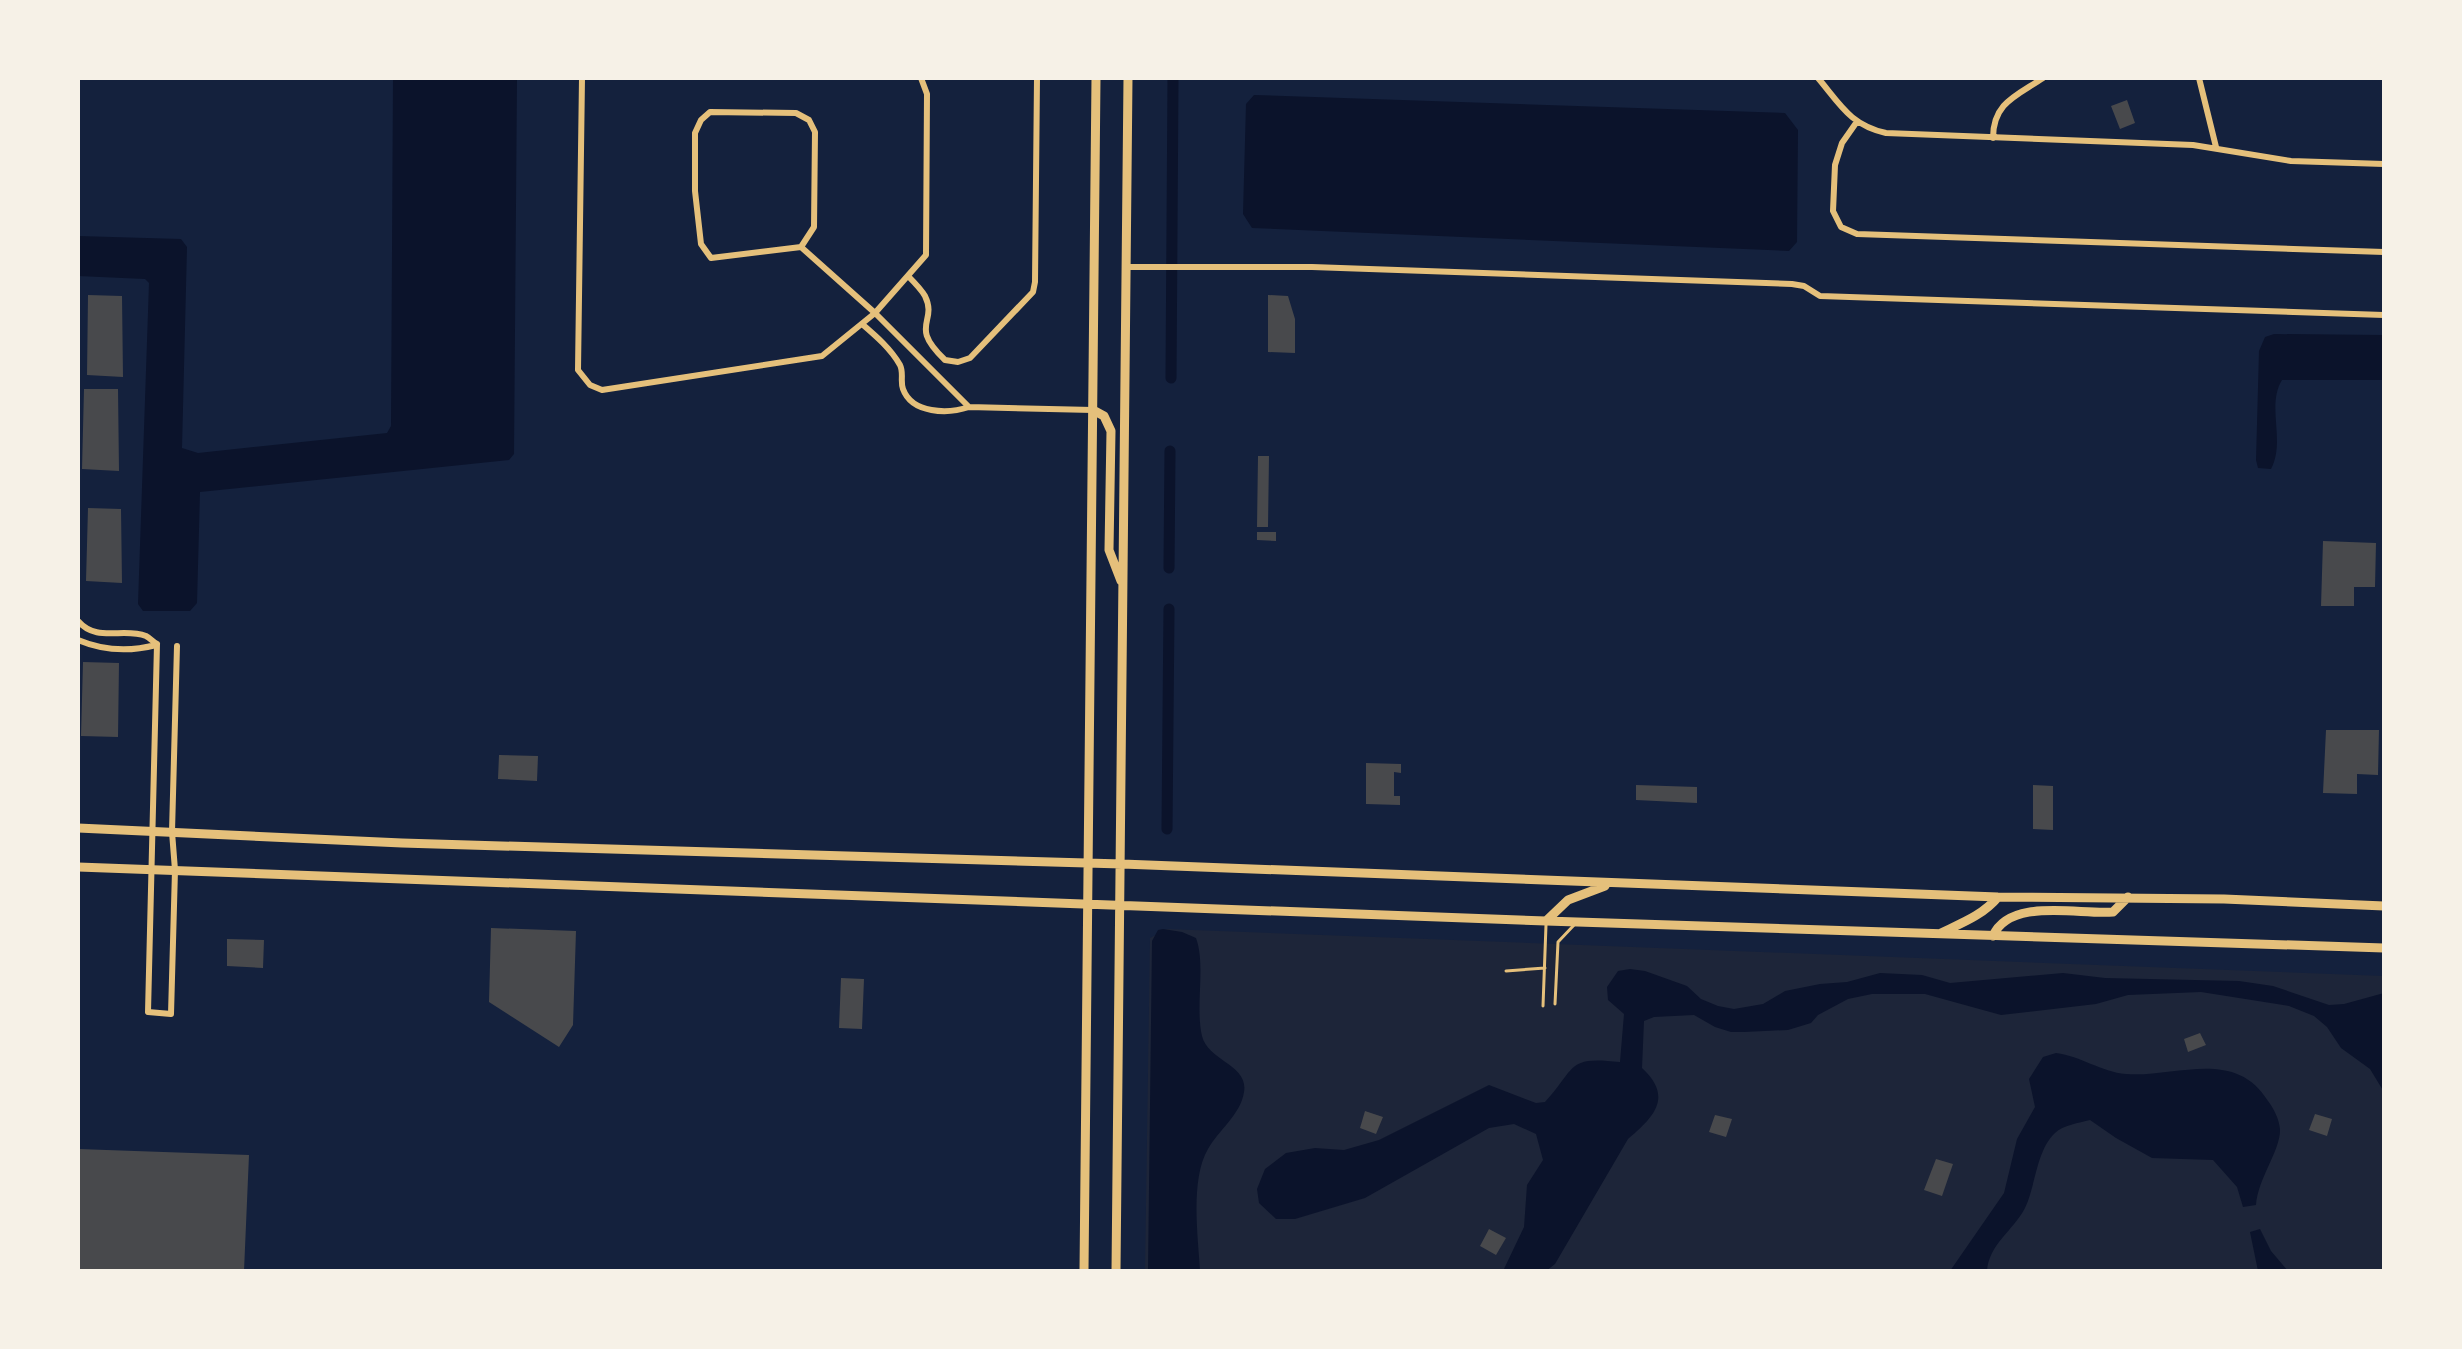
<svg xmlns="http://www.w3.org/2000/svg" width="2462" height="1349" font-family="'Noto Serif',serif">
	<style>
		.green { fill: #1d2539 }
		.water { fill: #0b132b }
		.lines { fill: none; stroke-linecap: round; stroke-linejoin: round }
		.canal { stroke: #0b132b; stroke-width: 11 }
		.building { fill: #48494c }
		.service { stroke: #e5c07b; stroke-width: 3 }
		.minor { stroke: #e5c07b; stroke-width: 6 }
		.trunk { stroke: #e5c07b; stroke-width: 9 }
	</style>
	<rect width="100%" height="100%" fill="#14213d"/>
	<path class="green" d="M1167,929L2384,976V1271H1145L1150,938Z"/>
	<path class="water" d="M393,78H517L514,454L509,460L200,492L197,603L190,611H143L138,604L149,283L145,279L78,276V236L181,239L187,247L182,448L198,453L387,433L391,426Z
		M1254,95L1785,113L1798,130L1797,242L1789,251L1252,228L1243,214L1246,104Z
		M2274,334L2384,335V380H2282C2266,406 2286,441 2271,469L2258,468L2256,460L2259,351L2265,337Z
		M1163,929L1182,932L1196,938C1206,965 1195,1006 1202,1036C1208,1061 1249,1065 1244,1092C1241,1114 1218,1131 1208,1149C1190,1179 1198,1237 1200,1271H1148L1152,941L1158,930Z
		M1630,969L1645,971L1687,986L1701,999L1718,1006L1734,1009L1763,1004L1785,991L1820,984L1847,982L1880,973L1922,975L1950,983L2063,973L2105,978L2239,981L2273,986L2329,1005L2344,1004L2384,993V1092L2370,1069L2341,1048L2327,1027L2314,1016L2289,1006L2201,992L2128,995L2096,1004L2001,1015L1925,994H1872L1848,999L1818,1015L1811,1023L1788,1030L1744,1032H1731L1715,1027L1694,1015L1654,1017L1644,1021L1642,1068C1673,1097 1655,1116 1628,1139L1555,1264L1546,1271H1503L1524,1227L1527,1185L1543,1160L1536,1134L1514,1124L1489,1128L1365,1198L1295,1219H1276L1259,1203L1257,1189L1265,1169L1286,1153L1315,1148L1344,1150L1379,1140L1489,1085L1536,1103L1545,1102C1577,1067 1566,1056 1620,1062L1624,1014L1608,1000L1607,987L1618,971Z
		M2056,1053C2081,1056 2101,1072 2126,1074C2174,1078 2235,1047 2268,1101C2274,1109 2279,1119 2280,1129C2281,1150 2258,1178 2256,1205L2243,1207L2237,1187L2213,1160L2152,1158L2116,1138L2090,1120C2079,1123 2063,1125 2055,1133C2036,1151 2036,1185 2025,1208C2013,1231 1989,1244 1987,1271H1950L2004,1193L2017,1139L2035,1107L2029,1079L2043,1057Z
		M2260,1229L2271,1251L2288,1271H2258L2250,1232Z"/>
	<g class="lines">
		<path class="canal" d="M1171,378L1173,78
			M1169,568L1170,451
			M1167,829L1169,609"/>
	</g>
	<path class="building" d="M2127,100L2135,123L2120,129L2111,106Z
		M88,295L122,296L123,377L87,375Z
		M1268,295L1288,296L1295,319V353L1268,352Z
		M84,389H118L119,471L82,469Z
		M1258,456H1269L1268,527H1257Z
		M88,508L121,509L122,583L86,581Z
		M1257,532H1276V541L1257,540Z
		M2323,541L2376,543L2375,587H2354V606H2321Z
		M83,662L119,663L118,737L81,736Z
		M2326,730H2379L2378,775L2357,774V794L2323,793Z
		M499,755L538,756L537,781L498,779Z
		M1366,763L1401,764V773L1394,772V796H1400V805L1366,804Z
		M1636,785L1697,787V803L1636,800Z
		M2033,785L2053,786V830L2033,829Z
		M491,928L576,931L573,1025L559,1047L489,1002Z
		M227,939L264,940L263,968L227,966Z
		M841,978L864,979L862,1029L839,1028Z
		M2200,1033L2206,1045L2188,1052L2184,1039Z
		M1365,1111L1383,1117L1376,1134L1360,1128Z
		M2315,1114L2332,1119L2327,1136L2309,1130Z
		M1715,1115L1732,1119L1726,1137L1709,1132Z
		M78,1149L249,1155L244,1271H78Z
		M1936,1159L1953,1164L1942,1196L1924,1190Z
		M1489,1229L1506,1238L1496,1255L1480,1246Z"/>
	<g class="lines">
		<path class="service" d="M1506,971L1545,968
			M1555,1004L1558,942L1575,924
			M1543,1006L1546,925"/>
		<path class="minor" d="M582,78L578,370L590,385L602,390L822,356L875,313L926,255L927,94L921,78
			M1818,78C1840,104 1850,125 1886,133L2193,145L2291,161L2384,164
			M2199,78L2216,147
			M1856,123L1842,143L1835,165L1833,211L1841,227L1857,234L2384,252
			M1993,138C1993,103 2016,96 2043,78
			M801,247L711,258L701,244L695,191V133L701,120L710,112L796,113L809,120L815,132L814,227L801,247L875,313L969,407
			M1126,267H1312L1792,284L1804,286L1820,296L2384,315
			M908,276C914,282 921,289 925,296C938,323 908,325 945,360L958,362L970,358L1033,292L1035,282L1037,78
			M862,324C876,336 891,349 900,365C904,373 900,381 903,389C912,414 948,414 969,407L1093,410
			M78,621C97,643 123,627 146,636C150,638 153,642 157,644
			M78,640C104,651 129,652 156,645
			M157,644L148,1012L171,1014L175,870L172,832L177,646"/>
		<path class="trunk" d="M1093,410L1104,416L1111,431L1109,550L1121,581
			M78,828L402,843L1122,864L1998,897L2224,899L2384,906
			M78,867L1546,921L2384,948
			M1546,921L1568,900L1605,886
			M1941,933C1962,923 1983,915 1998,897
			M1993,936C2010,897 2079,915 2113,912L2128,897
			M1084,1271L1096,78
			M1116,1271L1128,78"/>
	</g>
	<rect width="2462" height="1349" fill="none" stroke="#f6f1e7" stroke-width="160"/>
</svg>
